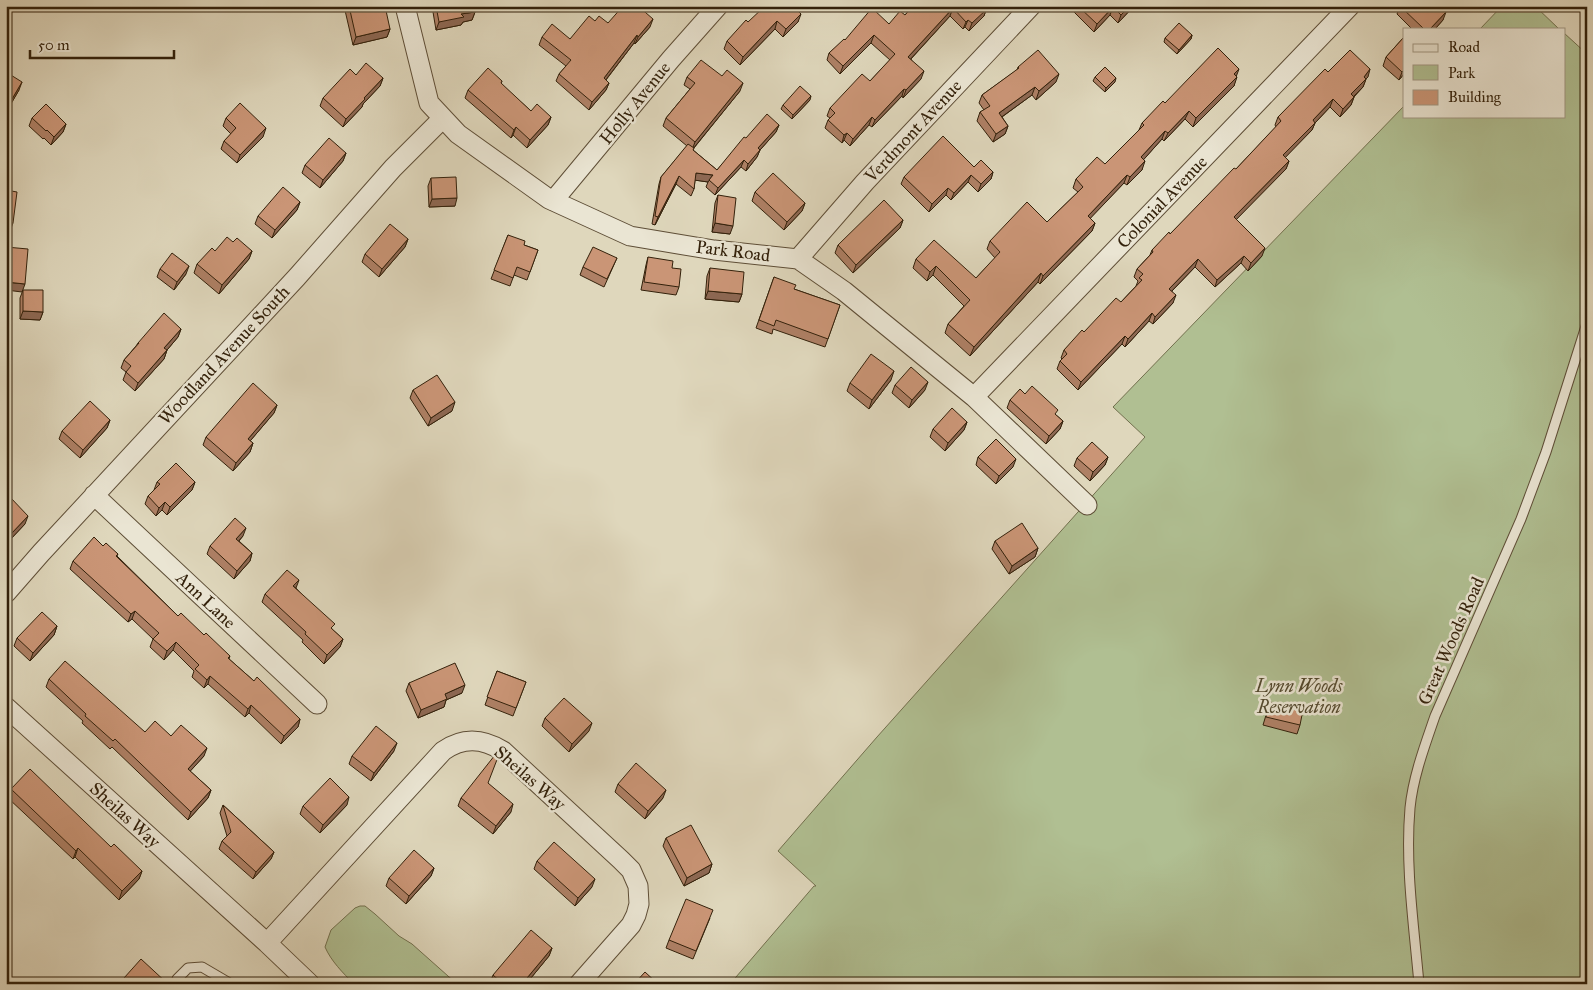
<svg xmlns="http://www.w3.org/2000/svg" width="1593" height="990" font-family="'IM FELL Great Primer',serif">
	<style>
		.green { fill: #b0bf92; stroke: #72704e }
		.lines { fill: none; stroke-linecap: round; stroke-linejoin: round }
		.lane-casing { stroke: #5e4e37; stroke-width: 11 }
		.street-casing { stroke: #5e4e37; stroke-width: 21 }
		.lane { stroke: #eae5d3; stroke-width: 9 }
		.street { stroke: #eae5d3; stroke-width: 19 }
		.wall { fill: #ae8065; stroke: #33210b }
		.shaded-wall { fill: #8d6853; stroke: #33210b }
		.building { fill: #ca9576; stroke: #33210b }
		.labels { text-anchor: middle; stroke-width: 5; stroke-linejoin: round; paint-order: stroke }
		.street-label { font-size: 18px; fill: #33210b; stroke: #eae5d3 }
		.park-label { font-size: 18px; font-style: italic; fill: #52482d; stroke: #eae5d3 }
	</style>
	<rect width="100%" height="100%" fill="#dfd7bc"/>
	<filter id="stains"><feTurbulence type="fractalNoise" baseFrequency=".004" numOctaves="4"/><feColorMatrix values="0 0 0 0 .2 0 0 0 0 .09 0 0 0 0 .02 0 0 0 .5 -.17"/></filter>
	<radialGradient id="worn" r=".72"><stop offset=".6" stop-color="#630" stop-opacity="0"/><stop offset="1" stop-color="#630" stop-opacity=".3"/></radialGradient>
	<path class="green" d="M1502,6H1535L1559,29H1480Z
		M1564,33L1587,54V984H730L814,886H816L778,851L877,737L1145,437L1113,407L1404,106V116H1564Z
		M360,906H365L375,914L399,936L412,944L457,984H354C343,973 331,961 325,947L331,930L355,908Z"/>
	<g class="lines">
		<defs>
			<path id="lane" d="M176,984L177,979L188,968L202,967L231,984
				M1419,984C1414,926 1405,866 1410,808C1413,777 1425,745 1435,716L1521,519L1546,452L1587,323"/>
			<path id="street" d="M405,6L429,103L458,134L549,199L630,236L714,250L798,259L844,291L974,397L1087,505
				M553,201L671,59L718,6
				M798,259L865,182L1031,6
				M974,397L1350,6
				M94,495L317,704
				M6,593L41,553L297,277L393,168L443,118
				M6,707L267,943L310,984
				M267,943L443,751C463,737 482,738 503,751L621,860L631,870L638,886L639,904L636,915L631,925L579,984"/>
		</defs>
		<use href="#lane" class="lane-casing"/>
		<use href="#street" class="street-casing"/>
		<use href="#lane" class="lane"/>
		<use href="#street" class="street"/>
	</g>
	<path class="wall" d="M344,6H374L390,29L387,37L353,45Z
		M432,6H474L475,12L472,20L463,22L461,25L436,30Z
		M913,6H990L986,10L984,16L969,31L965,27L963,29L950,16L911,59L921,79L903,98L902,96L872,127L869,125L850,146L844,140L842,143L825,128L828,120L830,118L827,116L830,108L870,81L890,60L871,43L840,74L827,60L829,53L845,40L889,24L905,15Z
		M1073,6H1134L1118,23L1110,15L1094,32L1072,10Z
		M1222,6H1232L1227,11Z
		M1400,6H1448L1444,10L1443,20L1435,29H1412L1397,14Z
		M1586,6H1587V48L1584,47Z
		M799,12L798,22L783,37L775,29L740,65L724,49L727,41L748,22Z
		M595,21L608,23L650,27L635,44L634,43L606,80L609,83L606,90L589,110L556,81L559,74L566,66L539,45L542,37L570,39Z
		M1192,35L1191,39L1177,54L1164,42L1165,38Z
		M1404,37V74L1399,80L1383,66L1386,57Z
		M1018,67L1056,82L1036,100L1032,95L1002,117L1008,126L1005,134L993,142L977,121L980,112L984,110L979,103L982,95L1017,70Z
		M6,72L19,90L9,107L6,105Z
		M1328,72L1368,77L1366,79L1363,87L1354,97L1351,105L1340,117L1330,107L1315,123L1312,130L1285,157L1289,161L1286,169L1236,219L1262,256L1248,271L1241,263L1215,287L1195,267L1172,291L1173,303L1153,324L1149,321L1125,347L1122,344L1078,390L1057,369L1060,361L1062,359L1061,358L1064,350L1084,332L1121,302L1136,286L1138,281L1134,277L1137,269L1150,255L1152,250L1170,234L1236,169L1276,127L1275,125L1278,117Z
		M356,75L383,78L380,86L363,104L362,107L343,127L320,106L323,98Z
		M1236,76L1234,86L1193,127L1185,119L1164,141L1162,139L1143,160L1142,170L1127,185L1124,183L1090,218L1095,223L1092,231L1040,284L1038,282L970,356L945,333L948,324L964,306L933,275L927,281L913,268L916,259L976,278L995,258L987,249L990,241L1047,222L1078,192L1073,188L1076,179L1105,164L1139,130L1142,123L1165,103Z
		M687,77L740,91L694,148L693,150L717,170L746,138L779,125L776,132L760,150L757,157L746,171L741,167L715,195L706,187L708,182L695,180L694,189L691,196L676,184L655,225L652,224L659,184L661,177L687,146L663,126L666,118L690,89L684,85Z
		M1095,77L1115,82L1105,92L1093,81Z
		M502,81L501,84L531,111L551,117L548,125L527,148L513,135L511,138L465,98L468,90Z
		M810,100L792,119L781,109L783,105Z
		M32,118L66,124L63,132L51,145L44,138L43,139L29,126Z
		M226,118L263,137L237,163L221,149L224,141L231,134L223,126Z
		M346,153L343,161L320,188L302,173L305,165Z
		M974,167L993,172L991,179L978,192L968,182L951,200L946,195L929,212L901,184L904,177Z
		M431,178L455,206L429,207L428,186Z
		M755,192L805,203L802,211L784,230L752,201Z
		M718,195L730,234L712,232L715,203Z
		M300,202L297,210L272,238L255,224L258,216Z
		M903,220L900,228L853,273L835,253L838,245Z
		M508,235L524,245L538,250L527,280L514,275L510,286L491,279Z
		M408,239L405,247L379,277L362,262L365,254Z
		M233,242L252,251L249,259L219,294L194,273L197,264Z
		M648,257L679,287L676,295L641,290L646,265Z
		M617,258L604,287L580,275L583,267Z
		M710,268L742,294L739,302L705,299L707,276Z
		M160,269L186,274L174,290L157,277Z
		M774,277L794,289L840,305L825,347L773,329L772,334L756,328Z
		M23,290L43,312L40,320L20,319V298Z
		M181,329L178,337L167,350L164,359L135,391L123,380L126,372L121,368L124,360L136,346L138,343Z
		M891,380L869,409L847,391L850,383Z
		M895,385L925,390L909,408L892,393Z
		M413,390L452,411L428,426L410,398Z
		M1025,394L1056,415L1063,421L1060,429L1046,444L1007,408L1010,400Z
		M277,405L274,413L250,441L253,443L250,452L233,471L203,445L206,437Z
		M110,420L107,428L80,458L59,439L62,431Z
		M967,422L964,430L945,451L930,437L933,429Z
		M978,457L1013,467L996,484L976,465Z
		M1108,457L1105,465L1090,481L1074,466L1077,458Z
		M157,482H195L192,490L167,515L162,510L156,516L145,504L148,496L154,490Z
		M6,501L25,524L7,543L6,542Z
		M243,536L239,541L252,553L250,561L234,579L207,554L210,546Z
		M995,541L1038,548L1035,557L1009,574L992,549Z
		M103,546L118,554L117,556L178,616L204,635L230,656L229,659L254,681L300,719L298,727L281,744L249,713L245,717L208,684L204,688L192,677L194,671L173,650L164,660L150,647L153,639L132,619L128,622L70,569L73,561Z
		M296,588L333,630L343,639L340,647L324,664L302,642L303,640L262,602L265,594Z
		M57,626L54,635L30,661L14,646L17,638Z
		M497,671L526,682L513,716L485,705Z
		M49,679L145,732L171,736L204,756L190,771L211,790L208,798L188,820L112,747L110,749L82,723L83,721L46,687Z
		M409,683L462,693L446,700L444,707L418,718L406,691Z
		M1270,702L1300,725L1297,734L1263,725Z
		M545,718L589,731L569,752L542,726Z
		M394,751L371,781L349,764L352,756Z
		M488,783L511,812L493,834L458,806L461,798Z
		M618,784L663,798L645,819L615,792Z
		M11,789L142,871L139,879L119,900L75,857L73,859L8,798Z
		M223,805L274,852L271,859L253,879L219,849L222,841L227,836L220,813Z
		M347,805L320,833L300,814L303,806Z
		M666,838L712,864L709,873L684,886L663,846Z
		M537,861L592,887L575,906L534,869Z
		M434,868L431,876L406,904L386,886L389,878Z
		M710,918L693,959L666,948L669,940Z
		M552,948L549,956L526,984L490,983L493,975Z
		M124,978L168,984H122Z"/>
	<path class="shaded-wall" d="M799,6H804L793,17L796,9Z
		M985,6H990L986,10L984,16L969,31L972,23Z
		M1130,6H1134L1118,23L1121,15Z
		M1441,6H1448L1438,15Z
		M1113,7L1110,15L1094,32L1097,24Z
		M953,8L950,16L906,64L908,57Z
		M475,12L472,20L463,22L461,25L436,30L439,22L461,14Z
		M1446,12L1443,20L1435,29H1430Z
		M801,14L798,22L783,37L786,29Z
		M653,19L650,27L635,44L638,37Z
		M968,20L965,27L963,29L966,22Z
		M777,21L775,29L740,65L743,57Z
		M390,29L387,37L353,45L356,37Z
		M637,35L634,43L601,86L604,78Z
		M874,35L871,43L840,74L843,66Z
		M1192,35L1191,39L1177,54L1179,50Z
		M1587,40V48L1584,47Z
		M1239,69L1236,77L1234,74Z
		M1370,69L1368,77L1361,84L1364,77Z
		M1404,70V74L1399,80L1402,72Z
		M924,71L921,79L903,98L906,90Z
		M1059,74L1056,82L1036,100L1039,91Z
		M1237,77L1234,86L1193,127L1196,118Z
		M383,78L380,86L363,104L362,107L343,127L346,119L364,98Z
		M1116,78L1115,82L1105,92L1106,88Z
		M1366,79L1363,87L1348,102L1351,94Z
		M22,82L19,90L9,107L12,99Z
		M609,83L606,90L589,110L592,102Z
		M743,83L740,91L692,150L695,142Z
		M1035,87L1032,95L996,121L999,113Z
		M904,89L902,96L872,127L875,120Z
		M811,96L810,100L792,119L793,115Z
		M1354,97L1351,105L1340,117L1343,109Z
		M1333,99L1330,107L1315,123L1312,130L1280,163L1283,155L1313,120Z
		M1189,111L1185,119L1164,141L1168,133Z
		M551,117L548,125L527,148L530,140Z
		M872,117L869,125L850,146L853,139Z
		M66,124L63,132L51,145L54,137Z
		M779,125L776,132L760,150L757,157L746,171L748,164L758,148Z
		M1008,126L1005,134L993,142L996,134Z
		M516,127L513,135L511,138L514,130Z
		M266,128L263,137L237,163L240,155Z
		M1165,131L1162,139L1138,166L1141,157Z
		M847,133L844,140L842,143L844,135Z
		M346,153L343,161L320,188L323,180Z
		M744,160L741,167L715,195L718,188Z
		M1145,161L1142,170L1127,185L1130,177Z
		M1289,161L1286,169L1231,225L1234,217Z
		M993,172L991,179L978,192L981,184Z
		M696,173L713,175L708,182L694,180Z
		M971,175L968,182L951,200L954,193Z
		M1127,175L1124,183L1085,224L1088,216Z
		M679,176L676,184L655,225L658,217Z
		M948,188L946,195L929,212L932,204Z
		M457,198L455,206L429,207L432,199Z
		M300,202L297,210L272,238L275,230Z
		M805,203L802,211L784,230L787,222Z
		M903,220L900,228L853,273L856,265Z
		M6,222L13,223L10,231L6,230Z
		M715,223L733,226L730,234L712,232Z
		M1095,223L1092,231L1040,284L1043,276Z
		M408,239L405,247L379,277L382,269Z
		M1265,248L1262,256L1248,271L1251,263Z
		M252,251L249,259L219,294L222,285Z
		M1244,256L1241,263L1215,287L1217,280Z
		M1198,259L1195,267L1167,296L1169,289Z
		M189,266L186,274L174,290L177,282Z
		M936,266L933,275L927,281L930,272Z
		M1041,273L1038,282L970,356L974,347Z
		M6,282L25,284L22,292L6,290Z
		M708,291L742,294L739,302L705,299Z
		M1176,295L1173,303L1153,324L1155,317Z
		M23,311L43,312L40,320L20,319Z
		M1152,313L1149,321L1125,347L1128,339Z
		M181,329L178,337L162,356L164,348Z
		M1125,336L1122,344L1078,390L1081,382Z
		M167,350L164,359L135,391L138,383Z
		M894,371L891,380L869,409L872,400Z
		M928,382L925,390L909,408L912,400Z
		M455,402L452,411L428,426L431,418Z
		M277,405L274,413L245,447L248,439Z
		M110,420L107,428L80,458L83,450Z
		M1063,421L1060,429L1046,444L1049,436Z
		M967,422L964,430L945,451L948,443Z
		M253,443L250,452L233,471L236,463Z
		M1108,457L1105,465L1090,481L1093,472Z
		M1016,459L1013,467L996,484L999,476Z
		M195,482L192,490L167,515L170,507Z
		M165,502L162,510L156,516L159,508Z
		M28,516L25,524L7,543L10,535Z
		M246,528L243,536L233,547L236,539Z
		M1038,548L1035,557L1009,574L1012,566Z
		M252,553L250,561L234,579L237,571Z
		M299,580L296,588L293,586Z
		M135,611L132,619L128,622L131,614Z
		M57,626L54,635L30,661L33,653Z
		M343,639L340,647L324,664L327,655Z
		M176,642L173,650L164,660L167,651Z
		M210,676L208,684L204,688L207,680Z
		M465,685L462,693L446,700L444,707L418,718L421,710L445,694Z
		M251,705L249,713L245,717L248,709Z
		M300,719L298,727L281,744L284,736Z
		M592,723L589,731L569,752L572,744Z
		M397,743L394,751L371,781L374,773Z
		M207,748L204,756L185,777L188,769Z
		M211,790L208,798L188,820L191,812Z
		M666,790L663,798L645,819L648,811Z
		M349,797L347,805L320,833L323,825Z
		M513,804L511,812L493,834L496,826Z
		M78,848L75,857L73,859L76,851Z
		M274,852L271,859L253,879L256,872Z
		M712,864L709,873L684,886L687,878Z
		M434,868L431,876L406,904L409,896Z
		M142,871L139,879L119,900L122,891Z
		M595,879L592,887L575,906L578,898Z
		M552,948L549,956L526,984H522Z"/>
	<path class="building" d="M349,6H385L390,29L356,37Z
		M436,6H474L475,12L461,14L464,17L439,22Z
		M623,6H638L653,19L638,37L637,35L604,78L609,83L592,102L559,74L571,60L542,37L552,24L570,39L589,16L595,21L599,16L608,23Z
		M765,6H799L796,9L801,14L786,29L777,21L743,57L727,41L746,20L748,22Z
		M913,6H985L987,9L972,23L968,20L966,22L953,8L908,57L924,71L906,90L904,89L875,120L872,117L853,139L847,133L844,135L828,120L835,113L830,108L862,74L870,81L895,54L874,35L843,66L829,53L844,39L845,40L872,8L889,24L900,11L905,15Z
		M1078,6H1130L1121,15L1113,7L1097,24Z
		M1400,6H1441V7L1446,12L1430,29H1424Z
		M1179,23L1192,35L1179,50L1165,38Z
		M1404,37V70L1402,72L1386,57Z
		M1218,48L1239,69L1234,74L1237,77L1196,118L1189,111L1168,133L1165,131L1141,157L1145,161L1130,177L1127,175L1088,216L1095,223L1043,276L1041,273L974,347L948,324L970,300L936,266L930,272L916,259L934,240L976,278L1000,252L990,241L1027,202L1047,222L1083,187L1076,179L1097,157L1105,164L1144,125L1142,123L1163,101L1165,103Z
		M1038,50L1059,74L1039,91L1035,87L999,113L1008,126L996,134L980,112L990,106L982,95L1019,68L1018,67Z
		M1350,50L1370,69L1364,77L1366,79L1351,94L1354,97L1343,109L1333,99L1313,120L1315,123L1283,155L1289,161L1234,217L1265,248L1251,263L1244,256L1217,280L1198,259L1169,289L1176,295L1155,317L1152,313L1128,339L1125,336L1081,382L1060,361L1067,354L1064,350L1082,330L1084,332L1116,298L1121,302L1142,280L1139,278L1143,274L1137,269L1153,252L1152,250L1169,232L1170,234L1234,168L1236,169L1281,121L1278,117L1325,69L1328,72Z
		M701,60L722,76L727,70L743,83L695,142L666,118L695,83L687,77Z
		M366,63L383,78L364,98L365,99L346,119L323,98L350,69L356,75Z
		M1105,67L1116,78L1106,88L1095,77Z
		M488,68L502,81L501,83L531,111L537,104L551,117L530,140L516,127L514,130L468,90Z
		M6,72L22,82L12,99L6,96Z
		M800,86L811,96L793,115L783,105Z
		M240,103L266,128L240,155L224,141L236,128L226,118Z
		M46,104L66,124L54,137L47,130L46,131L32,118Z
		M767,114L779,125L758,148L760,150L748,164L744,160L718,188L709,180L713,175L696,173L694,189L679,176L658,217L655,216L661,177L688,144L694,148L693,150L717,170L744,137L746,138Z
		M943,136L974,167L981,160L993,172L981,184L971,175L954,193L948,188L932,204L904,177Z
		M329,138L346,153L323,180L305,165Z
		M773,173L805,203L787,222L755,192Z
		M456,177L457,198L432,199L431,178Z
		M283,187L300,202L275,230L258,216Z
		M6,190L17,192L13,223L6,222Z
		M718,195L736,198L733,226L715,223Z
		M884,200L903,220L856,265L838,245Z
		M390,224L408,239L382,269L365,254Z
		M508,235L525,241L524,245L538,250L530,272L517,267L513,278L494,270Z
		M227,237L233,242L237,238L252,251L222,285L197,264L212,248L215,251Z
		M6,247L28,249L25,284L6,282Z
		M593,247L617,258L607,279L583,267Z
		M172,253L189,266L177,282L160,269Z
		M648,257L673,261L672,268L681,269L679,287L644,282Z
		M710,268L744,272L742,294L708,291Z
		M774,277L796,285L794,289L840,305L828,339L776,320L774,326L759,320Z
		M23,290H43V312L23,311Z
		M164,313L181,329L164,348L167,350L138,383L126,372L131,366L124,360L139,343H138Z
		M871,354L894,371L872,400L850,383Z
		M911,367L928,382L912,400L895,385Z
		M437,375L455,402L431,418L413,390Z
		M253,383L277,405L248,439L253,443L236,463L206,437Z
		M1032,386L1058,410L1055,414L1063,421L1049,436L1010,400L1020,389L1025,394Z
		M90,401L110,420L83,450L62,431Z
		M952,408L967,422L948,443L933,429Z
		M996,439L1016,459L999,476L978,457Z
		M1092,442L1108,457L1093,472L1077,458Z
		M176,463L195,482L170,507L165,502L159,508L148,496L160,484L157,482Z
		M10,497L28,516L10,535L6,531V501Z
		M235,518L246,528L236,539L252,553L237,571L210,546Z
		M1022,523L1038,548L1012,566L995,541Z
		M94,537L103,546L106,543L118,554L116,556L178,616L181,613L204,635L206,633L230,656L228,658L254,681L257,677L300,719L284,736L251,705L248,709L210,676L207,680L195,669L199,665L176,642L167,651L153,639L159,633L135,611L131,614L73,561Z
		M287,570L299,580L293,586L335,624L331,628L343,639L327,655L305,634L306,632L265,594Z
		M42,612L57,626L33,653L17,638Z
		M65,661L145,732L155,721L171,736L181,725L207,748L188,769L211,790L191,812L115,739L113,741L85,716L86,714L49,679Z
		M455,663L465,685L445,694L447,699L421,710L409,683Z
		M497,671L526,682L516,708L487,697Z
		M564,698L592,723L572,744L545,718Z
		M1270,702L1303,710L1300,725L1266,717Z
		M376,726L397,743L374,773L352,756Z
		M495,755L498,757L488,783L513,804L496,826L461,798Z
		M636,763L666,790L648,811L618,784Z
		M30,769L111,847L114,844L142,871L122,891L78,848L76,851L11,789Z
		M330,778L349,797L323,825L303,806Z
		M223,805L274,852L256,872L222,841L231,832Z
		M691,825L712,864L687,878L666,838Z
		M554,842L595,879L578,898L537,861Z
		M414,850L434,868L409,896L389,878Z
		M686,899L713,910L696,951L669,940Z
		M531,930L552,948L522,984H503L493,975Z
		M141,959L168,984H129L124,978Z
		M645,972L658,984H634Z"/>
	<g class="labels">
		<g class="street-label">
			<text transform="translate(635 103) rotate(-51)" y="6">Holly Avenue</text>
			<text transform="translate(913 131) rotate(-47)" y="6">Verdmont Avenue</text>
			<text transform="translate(1162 202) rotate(-46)" y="6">Colonial Avenue</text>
			<text transform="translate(733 251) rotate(7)" y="6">Park Road</text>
			<text transform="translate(224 355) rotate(-47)" y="6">Woodland Avenue South</text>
			<text transform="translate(206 600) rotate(43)" y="6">Ann Lane</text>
			<text transform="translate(1451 641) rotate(-66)" y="6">Great Woods Road</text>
			<text transform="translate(530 778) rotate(41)" y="6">Sheilas Way</text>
			<text transform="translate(125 815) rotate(42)" y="6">Sheilas Way</text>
		</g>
		<g class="park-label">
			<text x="1299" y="692">Lynn Woods<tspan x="1299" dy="21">Reservation</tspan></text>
		</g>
	</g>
	<rect width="1593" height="990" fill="none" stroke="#dfd7bc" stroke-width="25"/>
	<rect x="8" y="8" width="1578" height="975" fill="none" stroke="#33210b" stroke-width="2.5"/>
	<rect x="12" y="12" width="1568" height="965" fill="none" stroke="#33210b"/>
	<rect x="1403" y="28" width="162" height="90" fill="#eae5d3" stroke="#a19783"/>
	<rect x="1413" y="44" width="25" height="8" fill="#eae5d3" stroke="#a19783"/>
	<text x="1448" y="52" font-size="15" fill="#33210b">Road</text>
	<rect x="1413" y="65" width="25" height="15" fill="#b0bf92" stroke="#a19783"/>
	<text x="1448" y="78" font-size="15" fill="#33210b">Park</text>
	<rect x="1413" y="90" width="25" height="15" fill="#ca9576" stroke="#a19783"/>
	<text x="1448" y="102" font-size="15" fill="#33210b">Building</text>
	<path d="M30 50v8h144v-8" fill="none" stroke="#33210b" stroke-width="2.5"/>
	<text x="38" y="50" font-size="15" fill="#33210b" stroke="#eae5d3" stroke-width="4" paint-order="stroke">50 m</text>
	<rect width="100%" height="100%" filter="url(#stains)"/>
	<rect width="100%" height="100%" fill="url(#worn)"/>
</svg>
